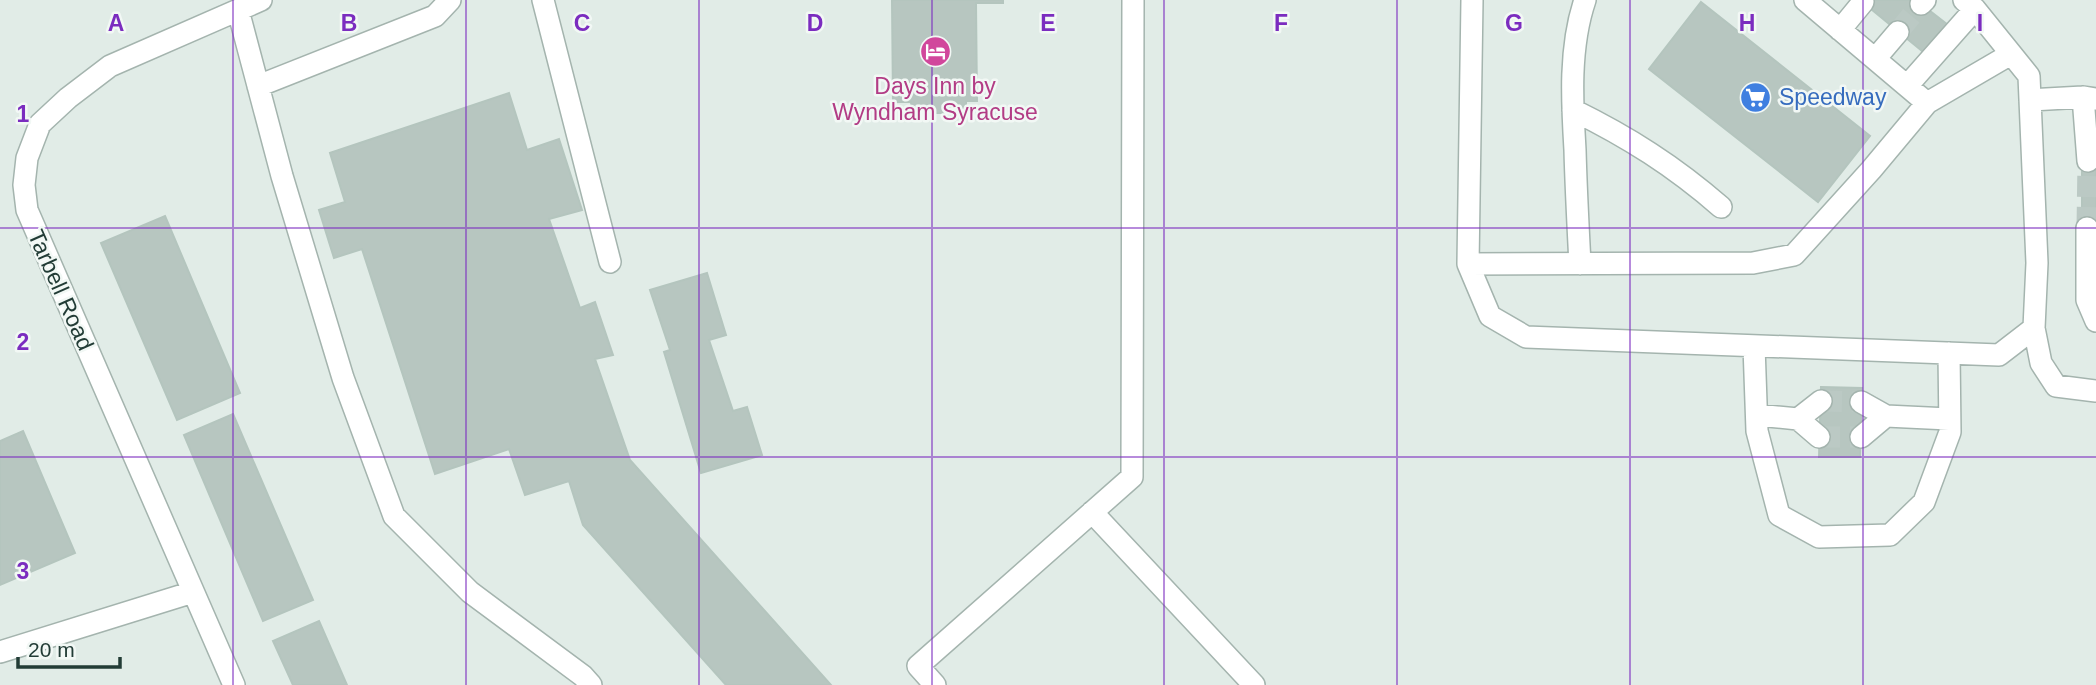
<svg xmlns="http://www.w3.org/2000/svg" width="2096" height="685" font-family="Arial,sans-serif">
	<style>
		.building { fill: #b7c6c0; stroke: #b4c5be; stroke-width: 2 }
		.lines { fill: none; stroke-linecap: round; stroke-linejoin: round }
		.minor-tunnel { stroke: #bbc9c4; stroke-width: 21; stroke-dasharray: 21 10; stroke-linecap: butt }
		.minor-casing { stroke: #a4b4ae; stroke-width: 24 }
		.minor { stroke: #fff; stroke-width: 21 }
		.grid { fill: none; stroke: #7b2cbf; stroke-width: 2; stroke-opacity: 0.55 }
		.labels { text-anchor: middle; stroke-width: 5; stroke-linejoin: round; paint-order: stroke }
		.hotel-label { font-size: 23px; fill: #b23c85; stroke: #f2f8f5 }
		.shop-label { font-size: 23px; fill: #366cbe; stroke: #f2f8f5; text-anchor: start }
		.street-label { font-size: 23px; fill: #223c36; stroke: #f2f8f5 }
		.grid-label { font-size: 23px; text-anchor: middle; font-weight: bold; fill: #7b2cbf; stroke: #f2f8f5; stroke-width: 5; stroke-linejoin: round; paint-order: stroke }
	</style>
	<rect width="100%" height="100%" fill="#e1ece7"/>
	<path class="building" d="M892,0H1003V3H976L977,101H966V113H912L911,102H893Z
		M1860,0H1916L1962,36L1938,64Z
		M1701,2L1870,136L1818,202L1649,69Z
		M509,93L527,150L559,139L582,210L549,219L580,308L595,302L613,355L595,359L630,460L831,685H726L583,525L569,481L525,495L509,449L435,474L362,249L334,258L319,210L345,202L330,153Z
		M2082,161H2096V228H2082Z
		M165,216L240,393L177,420L101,243Z
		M707,273L726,335L709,340L733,411L747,407L762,455L701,473L664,352L670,350L650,290Z
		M1821,387L1862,388L1860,457H1819Z
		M233,414L313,600L263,621L184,435Z
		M23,431L75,553L0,585V441Z
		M319,621L347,685H293L273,641Z"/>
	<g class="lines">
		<path class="minor-tunnel" d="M1898,32L1921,4
			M2087,228L2088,161
			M1821,401L1861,402
			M1819,437H1861"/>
		<defs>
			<path id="minor" d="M543,0L610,262
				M1472,0L1468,264L1490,316L1526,337L1999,355L2034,328L2037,263L2029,76L1975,9L1964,0
				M1805,0L1927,103
				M1921,4L1925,0
				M238,10L282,176L343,378L394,516L470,592L583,676L591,685
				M1840,30L1863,2
				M1875,59L1898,32
				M258,86L435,16L450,0
				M1907,86L1975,9
				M2083,97L2088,161
				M2030,100L2083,97L2096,99
				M1573,110C1628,137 1674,166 1721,207
				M2087,228V300L2096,321
				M1468,264L1753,263L1794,255L1871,170L1927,103L2011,54
				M1580,264C1578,226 1576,188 1575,150C1572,101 1569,47 1585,0
				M2034,328L2041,363L2056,386L2096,391
				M1754,346L1757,431L1779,515L1819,537L1890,535L1924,502L1950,432L1949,353
				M1757,415L1798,419L1819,437
				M1886,416L1949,419
				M1798,419L1821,401
				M1861,437L1886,416L1861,402
				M1092,512L1254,685
				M0,652L193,592
				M234,685L27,210L24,185L27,158L40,124L68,98L110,66L261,0
				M935,685L918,666L1132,477L1133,0"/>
		</defs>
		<use href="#minor" class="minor-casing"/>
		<use href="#minor" class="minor"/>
	</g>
	<path class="grid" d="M233,0V685M466,0V685M699,0V685M932,0V685M1164,0V685M1397,0V685M1630,0V685M1863,0V685M0,228H2096M0,457H2096"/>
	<defs>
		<symbol id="hotel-disc" viewBox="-11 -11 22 22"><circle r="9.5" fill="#d1479c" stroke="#f2f8f5"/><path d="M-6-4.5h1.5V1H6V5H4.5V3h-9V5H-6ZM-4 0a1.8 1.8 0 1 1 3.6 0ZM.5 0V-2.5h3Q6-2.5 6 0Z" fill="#fff"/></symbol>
		<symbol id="supermarket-disc" viewBox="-11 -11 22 22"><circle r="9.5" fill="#3f7fe0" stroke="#f2f8f5"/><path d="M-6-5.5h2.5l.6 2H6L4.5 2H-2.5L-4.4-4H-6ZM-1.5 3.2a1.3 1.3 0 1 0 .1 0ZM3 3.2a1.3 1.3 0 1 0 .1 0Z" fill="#fff"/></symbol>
	</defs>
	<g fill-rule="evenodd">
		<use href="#hotel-disc" x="918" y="34" width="35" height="35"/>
		<use href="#supermarket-disc" x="1738" y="80" width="35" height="35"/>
	</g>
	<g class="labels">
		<g class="hotel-label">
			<text x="935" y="94">Days Inn by<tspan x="935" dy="26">Wyndham Syracuse</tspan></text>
		</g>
		<g class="shop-label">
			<text x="1779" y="105">Speedway</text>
		</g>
		<g class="street-label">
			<text transform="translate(61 290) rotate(66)" y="8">Tarbell Road</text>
		</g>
	</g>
	<g class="grid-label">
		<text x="116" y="31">A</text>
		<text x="349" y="31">B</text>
		<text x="582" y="31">C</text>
		<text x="815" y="31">D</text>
		<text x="1048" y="31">E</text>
		<text x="1281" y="31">F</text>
		<text x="1514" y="31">G</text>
		<text x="1747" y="31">H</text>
		<text x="1980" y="31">I</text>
		<text x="23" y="122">1</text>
		<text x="23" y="350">2</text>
		<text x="23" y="579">3</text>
	</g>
	<path d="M18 657v10h102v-10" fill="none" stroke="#223c36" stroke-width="3.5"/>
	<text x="28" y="657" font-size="21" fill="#223c36" stroke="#f2f8f5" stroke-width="5" paint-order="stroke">20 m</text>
</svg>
